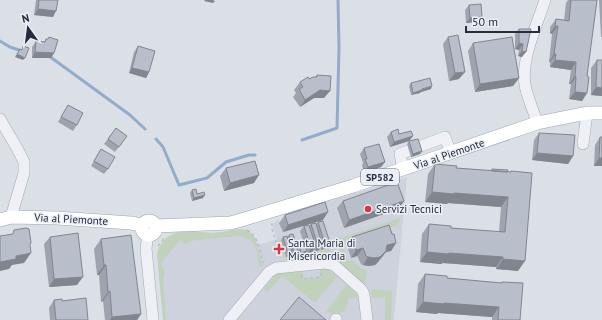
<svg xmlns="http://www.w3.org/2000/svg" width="602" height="320" font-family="'PT Sans',sans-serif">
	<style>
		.built { fill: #cdd2dc }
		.green { fill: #c0d2bc }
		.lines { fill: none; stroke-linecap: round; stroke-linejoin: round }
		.stream { stroke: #92accb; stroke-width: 3 }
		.minor-casing { stroke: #a4aab4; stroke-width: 12 }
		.major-casing { stroke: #9aa3b4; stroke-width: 14 }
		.path { stroke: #b9bdc5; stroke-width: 1.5; stroke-dasharray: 3 3; stroke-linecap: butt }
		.minor { stroke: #eef0f5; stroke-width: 11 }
		.major { stroke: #fff; stroke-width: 13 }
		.wall { fill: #9ea3ae }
		.shaded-wall { fill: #81858d }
		.building { fill: #b8beca; stroke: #81858d }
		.poi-dot { fill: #d93347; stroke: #ebeff5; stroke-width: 1.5 }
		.labels { text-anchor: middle; stroke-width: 3; stroke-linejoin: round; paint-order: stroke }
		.shield { fill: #ebeff5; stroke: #606775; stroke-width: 1 }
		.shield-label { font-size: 10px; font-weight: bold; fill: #242d3e }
		.street-label { font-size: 11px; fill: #242d3e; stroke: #ebeff5 }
		.poi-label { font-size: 11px; fill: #242d3e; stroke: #ebeff5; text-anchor: start }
	</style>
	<rect width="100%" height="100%" fill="#dbe0e7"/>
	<path class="built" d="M407,177L394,320H163L157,254L161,245L169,236L174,234L182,232L212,233L224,232L239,229L246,230L251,233L255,238L258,245L277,239L273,227L274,224L278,219L280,223L317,205Z"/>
	<path class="green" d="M400,218L398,225L381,231V233L343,245L348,261C357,259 354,264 361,268C363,269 365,269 367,270L365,283H361L336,262L340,246L338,239Z
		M239,229L249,231L255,238L263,267L259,265C257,249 255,237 237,236L190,241L186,244L180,240L161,263L165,272L163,278L166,320H163L157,254C158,248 161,244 164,240C176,227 196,232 212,233C221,233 230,230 239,229Z
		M280,238L286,257L330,244L331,247L330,255L289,260L285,259L283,258L277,239Z
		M320,269H328L337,277L315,303L282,276L268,292L264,289L277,273L302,271L303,279L321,277Z
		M346,285L357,295V298H349L345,311L335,314L326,312Z
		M373,289L392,291L391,320H385V297L372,298L371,291Z"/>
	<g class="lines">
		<path class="stream" d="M0,41L10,47L22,51
			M48,56H49L130,115L145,129
			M156,139L163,147L179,185L207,178L226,162L249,155H255
			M302,140L337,128L339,48L338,0"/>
		<defs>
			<path id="minor" d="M0,119L18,150L24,162V173L11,217
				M537,123C534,111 527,97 525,85C521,58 537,25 545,0
				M583,144L587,113
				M403,169L400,154L445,137L451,153
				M148,235L146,248L153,320
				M336,319V320
				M229,320L269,272L276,268L325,263L334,265L361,289L363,292L364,295L367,320"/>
			<path id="major" d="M0,220L11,217L57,218L131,223L142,225
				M142 228a7 7 0 1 1 14 0a7 7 0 1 1-14 0Z
				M156,226L230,223L238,221L353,186L537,123L587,113H602"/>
		</defs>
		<use href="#minor" class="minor-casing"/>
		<use href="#major" class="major-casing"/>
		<path class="path" d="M272,223V229L281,258
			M247,230C259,237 260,251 263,263
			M158,246L165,237
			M302,275V279L321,277V273"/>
		<use href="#minor" class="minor"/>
		<use href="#major" class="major"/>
	</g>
	<path class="wall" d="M36,0H58L53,17L34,15Z
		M568,0H597L587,76V93L582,101L569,99L571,84H569L571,70L550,67V62H549L552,34L550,33V27L556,19L564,20L566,3Z
		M599,0H602V37H601Z
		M469,5L482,17L479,22L466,23L465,10Z
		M519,29H531L522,57L518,56L519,50L515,49V34Z
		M49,37L54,53L51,58H32V47L36,41L44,42L46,39H48Z
		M448,37L459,79L449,81L443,44Z
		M473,43L519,78L513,86L475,92L468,51Z
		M138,46L149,72L146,78L129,73L134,52Z
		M597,60H602V96L591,95V68Z
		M317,75L324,98H314L300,107L293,97L296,93L294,90L300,82L315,77Z
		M411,83L431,89L421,92L420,93L411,95L409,86Z
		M68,105L77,125L73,131L58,122Z
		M116,128L127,136L115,152L104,144Z
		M391,132L399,134L413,136L409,141L390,147L387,137Z
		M539,133L573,156L568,164L532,160L534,140Z
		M600,137H602V166H594L595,145Z
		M409,141L422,151L420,154L411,157L407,144Z
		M364,148L385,162L381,167L364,173L362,165L363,163L360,154Z
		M101,149L108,169L104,174L91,166Z
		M435,164L456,168L491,171L492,169L510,172L511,171L518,271L496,269V267L443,263L441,264L420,262L422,234L429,224L451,228L499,232L501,207L448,203L447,204L425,202L428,174Z
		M226,168L254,183L224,191L220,176Z
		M192,190L203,198L192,201L190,193Z
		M343,201H404L398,209L344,228L337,208Z
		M285,215L323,220L283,232L279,223Z
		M318,222L330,243L326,248L321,250V248L319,250L314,252V250L312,252L307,254V251L305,254L299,256L297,247L299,244L304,243L300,231L304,226H309L311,224L316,225Z
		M392,234L396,243L391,251L386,252L378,262L375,265L369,266L363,265L361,264L357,256L351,258L347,245L352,237Z
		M289,235L298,251L296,254L292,255V254L290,256L286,257L281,240L283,237H287Z
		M50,237L77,285L49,287L44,244Z
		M101,239L141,314L137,320H105L103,301L101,302L99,275H97L94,249Z
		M425,274L447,278L501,283L502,282L520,320H492V317L438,313L437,314L416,312L418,284Z
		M54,300L62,301L88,320H50L49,308Z"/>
	<path class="shaded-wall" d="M205,0H213L215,1L213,3L204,1Z
		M38,9L56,11L53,17L34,15Z
		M482,17L479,22L466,23L470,18Z
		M555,26H558L552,34L550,33Z
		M519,43L523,44L519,50L515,49Z
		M522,51L526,52L522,57L518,56Z
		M35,52L54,53L51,58H32Z
		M17,54L25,58L23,60L15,57Z
		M554,54H556L550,62H549Z
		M555,60L576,62L571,70L550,67Z
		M132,68L149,72L146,78L129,73Z
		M465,72L459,79L449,81L455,73Z
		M575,76L576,77L571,84H569Z
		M519,78L513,86L475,92L480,84Z
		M432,86L431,89L421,92L420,93L411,95L413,93Z
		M596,87L602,88V96L591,95Z
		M320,90L330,91L324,98H314L300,107L305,100Z
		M575,92L587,93L582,101L569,99Z
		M413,136L409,141L390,147L394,142Z
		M422,151L420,154L411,157L413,154Z
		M537,153L573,156L568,164L532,160Z
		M599,158H602V166H594Z
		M385,162L381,167L364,173L368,167Z
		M259,175L254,183L224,191L230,183Z
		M432,192L454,193L508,197L501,207L448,203L447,204L425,202Z
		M205,195L203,198L192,201L194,198Z
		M404,201L398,209L344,228L349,220Z
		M328,212L323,220L283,232L288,225Z
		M330,243L326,248L321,250L325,244Z
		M396,243L391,251L386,252L378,262L375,265L369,266L363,265L368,257L387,245Z
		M322,245L319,250L314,252L318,246Z
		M316,247L312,252L307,254L311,248Z
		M363,248L357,256L351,258L356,250Z
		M298,251L296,254L292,255L294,253Z
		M307,251L305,254L299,256L301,253Z
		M427,252L449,253L503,257L496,267L443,263L441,264L420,262Z
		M31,253L24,263L12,265L9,269L0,271V262L16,256Z
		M292,253L290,256L286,257L288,254Z
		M503,259L525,261L518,271L496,269Z
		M104,265H106L99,275H97Z
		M83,277L77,285L49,287L54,279Z
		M110,291L103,301L101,302L108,292Z
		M423,302L444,303L499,307L492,317L438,313L437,314L416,312Z
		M141,314L137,320H110L112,317Z"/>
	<path class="building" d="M39,0H58L56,11L38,9Z
		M571,0H597L587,76L589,77L587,93L575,92L576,77L575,76L576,62L555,60L556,54H554L558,26H555L556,19L569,21Z
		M481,4L482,17L470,18L469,5Z
		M519,29H531L526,52L522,51L523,44L519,43Z
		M458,35L465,72L455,73L448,37Z
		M49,37L58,40L54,53L35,52L36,41L45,42L46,39H48Z
		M512,37L519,78L480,84L473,43Z
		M23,46L29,48L25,58L17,54L20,49L22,50Z
		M138,46L155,51L149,72L132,68Z
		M597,60H602V88L596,87Z
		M317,75L331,76L330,91L320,90L305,100L299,89L303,87L300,82L308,77L309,79L313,77H317Z
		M430,78L432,86L422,89V90L413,93L411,83Z
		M68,105L83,113L77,125L61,117Z
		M116,128L127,136L119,147L108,139Z
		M398,129L399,134L411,131L413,136L394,142L391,132Z
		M539,133L575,135L573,156L537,153Z
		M600,137H602V158H599Z
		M418,139L422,151L413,154L409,141Z
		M379,144L385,162L368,167L365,159H367L364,148Z
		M101,149L115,157L108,169L94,161Z
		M255,161L259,175L230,183L226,168Z
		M435,164L457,166L456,168L511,172V171L532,173L525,261L503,259V257L449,253L448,254L427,252L429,224L451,226V228L505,232L508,197L454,193V194L432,192Z
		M492,169L508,170L507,172L492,171Z
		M397,182L404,201L349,220L343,201Z
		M196,189L197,194L204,192L205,195L194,198L192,190Z
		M325,202L328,212L288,225L285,215Z
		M323,221L330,243L325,244L318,222Z
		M316,223L322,245L318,246L311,224Z
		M309,225L316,247L311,248L304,226Z
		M389,225L392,234H394L396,243L387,245L386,251L380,257L374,258L368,257L366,256L363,248L356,250L352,237Z
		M26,228L29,229L31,242L30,245L31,253L16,256V259L0,262V236L13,234L14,230Z
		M78,233L83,277L54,279L50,237Z
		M293,234L298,251L294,253L289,235Z
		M131,235L141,314L112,317L110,291L108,292L106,265H104L101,239Z
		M287,236L292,253L288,254L283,237Z
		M304,243L307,251L301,253L299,244Z
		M425,274L447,276V278L502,283V282L523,283L520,320H498L499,307L444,303V304L423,302Z
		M299,297L326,320H280Z
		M86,298L88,320H56L54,300L62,299V301Z"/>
	<g class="poi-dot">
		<circle cx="368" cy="209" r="4"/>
		<path d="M277 243h4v4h4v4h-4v4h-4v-4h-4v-4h4z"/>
	</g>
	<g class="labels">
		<rect class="shield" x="361" y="169" width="38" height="16" rx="3"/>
		<g class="shield-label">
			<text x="380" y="181">SP582</text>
		</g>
		<g class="street-label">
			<text transform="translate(449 154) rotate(-19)" y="4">Via al Piemonte</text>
			<text transform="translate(71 219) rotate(3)" y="4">Via al Piemonte</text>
		</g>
		<g class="poi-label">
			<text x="376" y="213">Servizi Tecnici</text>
			<text x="288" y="247">Santa Maria di<tspan x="288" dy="13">Misericordia</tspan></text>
		</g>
	</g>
	<g transform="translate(28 28) rotate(346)" stroke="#ebeff5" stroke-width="3" paint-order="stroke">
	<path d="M0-3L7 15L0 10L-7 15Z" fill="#242d3e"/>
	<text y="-6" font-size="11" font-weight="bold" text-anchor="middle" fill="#242d3e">N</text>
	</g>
	<path d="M466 26v6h73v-6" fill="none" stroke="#242d3e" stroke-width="2"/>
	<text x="472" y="26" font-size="12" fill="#242d3e" stroke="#ebeff5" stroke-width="3" paint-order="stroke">50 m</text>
</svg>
